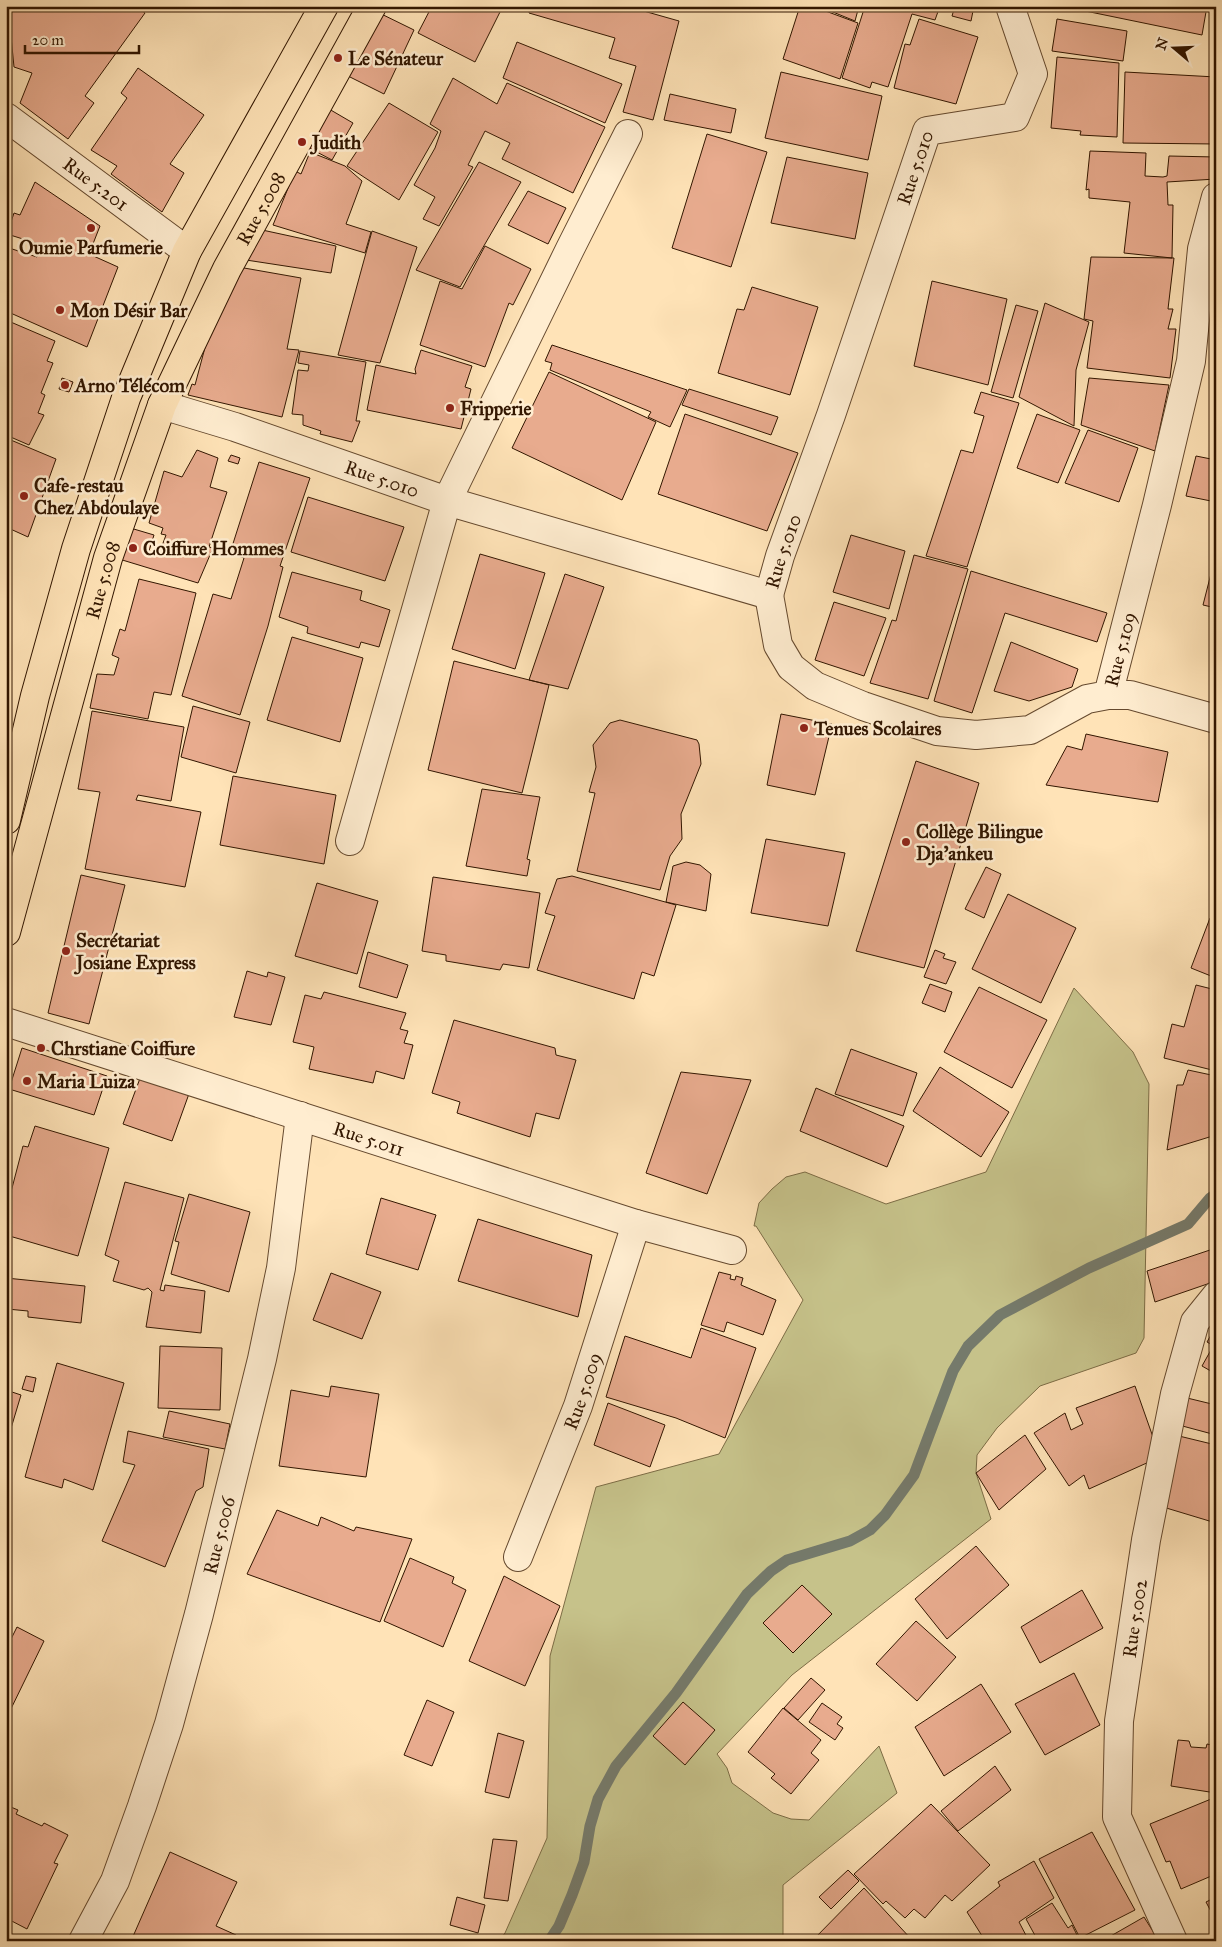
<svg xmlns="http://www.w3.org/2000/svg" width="1222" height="1947" font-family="'IM FELL Great Primer',serif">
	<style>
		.green { fill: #c6c28a; stroke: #7c6c45 }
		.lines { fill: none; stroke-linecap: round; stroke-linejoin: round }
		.stream { stroke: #757a6b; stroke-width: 11 }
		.building { fill: #e8ab8e; stroke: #321600 }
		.minor-casing { stroke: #65492e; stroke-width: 30 }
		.major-casing { stroke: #321600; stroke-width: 30 }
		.minor { stroke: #ffedd0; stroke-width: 28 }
		.major { stroke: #ffe3b7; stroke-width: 28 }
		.poi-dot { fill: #8f2418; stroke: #ffedd0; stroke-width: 2 }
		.labels { text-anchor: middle; stroke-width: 5; stroke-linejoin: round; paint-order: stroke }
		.poi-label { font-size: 19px; font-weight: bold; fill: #321600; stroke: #ffedd0; text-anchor: start }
		.street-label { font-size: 19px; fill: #321600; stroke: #ffedd0 }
	</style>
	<rect width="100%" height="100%" fill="#ffe3b7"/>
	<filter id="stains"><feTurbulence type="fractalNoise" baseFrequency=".004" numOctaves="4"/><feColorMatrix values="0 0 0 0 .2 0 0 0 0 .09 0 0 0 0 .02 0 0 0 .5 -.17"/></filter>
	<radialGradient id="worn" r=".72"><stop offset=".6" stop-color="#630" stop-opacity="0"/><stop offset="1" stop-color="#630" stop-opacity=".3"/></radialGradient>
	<path class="green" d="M1074,988L1133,1052L1149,1084L1144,1338L1136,1353L1040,1386L997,1428L977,1455L976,1473L991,1519L792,1675L717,1754L727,1768L732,1783L773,1813L791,1819L809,1820L879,1746L897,1793L783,1885V1941H499L505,1933L547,1838L550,1656L596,1487L719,1454L803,1300L756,1226H754L759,1203L772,1189L786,1177L805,1172L886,1204L986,1172Z"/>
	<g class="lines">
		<path class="stream" d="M549,1941L559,1926L572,1895L584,1862L590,1826L598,1799L616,1766L676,1693L747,1594L771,1571L787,1560L850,1541L870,1530L885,1515L914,1475L953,1371L968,1346L1000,1315L1089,1268L1188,1224L1210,1198L1216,1194"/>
	</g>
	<path class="building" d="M8,6H136L145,13L85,96L94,103L68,139L20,103L32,73L14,67Z
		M365,6L414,30L384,94L332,68Z
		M432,6H503L475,62L418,33Z
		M530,6H626L679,21L653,120L623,112L636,66L609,58L615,38L529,13Z
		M800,6H812L858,23L840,79L783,59Z
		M818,6H859L855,21Z
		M865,6H940L935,20L912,14L888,87L872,82L870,88L842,78Z
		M955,6H974L971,21L952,16Z
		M1061,6H1207L1202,35Z
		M919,19L978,37L956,104L894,88L905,44L910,45Z
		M1057,19L1127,31L1123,61L1052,51Z
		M517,42L622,84L605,123L503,78Z
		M1057,57L1119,63L1117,137L1080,135L1081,131L1051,128Z
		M138,68L204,115L170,164L184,173L162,212L111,174L117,166L91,150L127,98L121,93Z
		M781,72L882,96L868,160L765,138Z
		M1125,72L1216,77V144L1123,143Z
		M453,78L497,104L507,83L605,127L573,193L502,159L510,143L485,131L468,165L473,167L439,226L423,219L435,197L414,185L435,148L441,131L430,124Z
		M670,94L736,109L731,133L664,120Z
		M317,102L353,123L332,160L294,140Z
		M389,103L438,132L399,200L347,166Z
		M707,134L767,152L731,267L672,248Z
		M1090,151L1146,153L1145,176L1163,177L1167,176L1169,156L1216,157V179L1167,182L1168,205H1173L1172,258L1124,253L1130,202L1089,198V189L1086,190Z
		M310,152L345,166L362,181L346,224L371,232L365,253L273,225L295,171L301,174Z
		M787,157L868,173L855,239L771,223Z
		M479,162L521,182L460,287L416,270Z
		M35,182L100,226L89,254L118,267L87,347L6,311V247L37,257L42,245L7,234L14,213L20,215Z
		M528,191L566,208L548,244L508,225Z
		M253,228L336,246L331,273L246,260Z
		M372,231L417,247L380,363L338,355Z
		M485,246L531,269L513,305L509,303L485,367L420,345L440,281L462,289Z
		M1091,257L1174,258L1168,309H1173L1168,329H1176L1170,378L1087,368L1093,321L1084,319Z
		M227,265L301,278L287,349L299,350L282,417L188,395L192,384L195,385Z
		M932,281L1007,299L988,385L914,366Z
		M752,287L818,307L790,395L718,373L737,309L744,310Z
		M1045,303L1089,322L1076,370L1074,426L1019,397Z
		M1016,305L1038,311L1013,398L991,392Z
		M6,320L55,341L47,361L53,363L41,393L45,395L38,413L44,415L29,445L6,435Z
		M552,345L687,390L670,427L648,417L651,412L550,370L552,363L545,361Z
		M421,350L472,366L465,387L471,389L461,429L367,410L376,365L416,374L415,369Z
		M300,351L366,362L356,421H360L352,442L320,434L321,431L303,425V415L292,414L298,370L308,371L309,365L298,363Z
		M549,372L656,422L622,500L512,448Z
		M62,378L73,382L69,392L59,389Z
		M1089,378L1169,385L1155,451L1081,425Z
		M689,389L778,417L771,435L682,405Z
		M981,392L1019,403L967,567L926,556L961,450L973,453L984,416L974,413Z
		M685,414L798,453L767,531L658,494Z
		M1037,414L1080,430L1058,483L1017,468Z
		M1088,430L1138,448L1119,502L1065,483Z
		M6,438L56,459L28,537L6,527Z
		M197,450L218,458L210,487L227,492L209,547L213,548L198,583L119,559L127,527L154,535L149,551L159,554L166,535L161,534L163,528L149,523L164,471L182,477Z
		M231,455L240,458L238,464L228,461Z
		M1196,456L1216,460V502L1186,496Z
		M259,462L310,478L280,566L283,567L268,626L240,715L182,696L213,594L231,599L244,558L230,553Z
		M308,497L404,527L385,581L291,552Z
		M851,535L905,551L889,609L833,592Z
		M480,554L545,573L515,669L452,649Z
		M1216,554V608L1203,605Z
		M914,555L968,569L928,699L870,683L892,620L896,621Z
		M971,571L1107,613L1097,642L1005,613L972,713L934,701Z
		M292,572L362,591L360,600L390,610L379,647L361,642L359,648L307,633L308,627L279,617Z
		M565,574L604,587L568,689L529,680Z
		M139,579L196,593L171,695L154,692L148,719L90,708L97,674L114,675L119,658L112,655L120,629L125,631Z
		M834,602L886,618L864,676L815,660Z
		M292,637L363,658L340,742L267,720Z
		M1011,642L1078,669L1072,687L1029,701L994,691Z
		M454,661L549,685L522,793L428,770Z
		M193,706L250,722L236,773L181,757Z
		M92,711L184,727L171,801L138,795L136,800L201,812L185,887L85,869L100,792L78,789Z
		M781,714L832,724L815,795L767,785Z
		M620,720L697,740L699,744L701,764L681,814L682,839L670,856L660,890L577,871L595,793L589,792L596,767L593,745L610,723Z
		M1086,734L1168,752L1158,802L1046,785L1067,746L1082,750Z
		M916,761L979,783L924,968L856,951Z
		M233,776L336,795L324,864L220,845Z
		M482,789L540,797L527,859L530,860L527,876L466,866Z
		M766,839L845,853L828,926L751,913Z
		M686,862L700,865L711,874L706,911L666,902L673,866Z
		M986,867L1001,874L984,918L965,909Z
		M81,875L125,885L89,1024L48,1013Z
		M572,876L676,905L654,976L642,972L634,999L537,970L555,916L545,913L557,879Z
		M433,877L540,893L529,968L503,964L500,970L446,961V955L422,951Z
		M317,883L378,901L357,974L295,956Z
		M1008,894L1076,928L1041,1003L972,969Z
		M1210,918L1216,920V978L1191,968Z
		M935,950L945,954L943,958L956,962L946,984L924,977Z
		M368,952L408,965L397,998L359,987Z
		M247,971L267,977L268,972L285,977L271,1025L234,1017Z
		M930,984L952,992L945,1012L922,1003Z
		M1196,985L1216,990V1071L1164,1058L1172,1024L1184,1027Z
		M979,987L1047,1020L1012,1088L944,1052Z
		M324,992L406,1013L400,1029L408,1031L404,1043L413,1045L404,1079L376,1071L373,1083L309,1069L314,1047L293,1042L305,995L321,999Z
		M454,1020L555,1048L556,1055L576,1060L559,1119L536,1113L530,1137L457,1113L460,1102L432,1093Z
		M22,1048L107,1076L94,1115L9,1089Z
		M851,1049L917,1073L903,1116L835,1094Z
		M940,1067L1009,1112L981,1157L913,1111Z
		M1188,1070L1216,1076V1135L1167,1150L1177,1085H1183Z
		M681,1072L751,1080L707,1194L646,1173Z
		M142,1073L190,1091L172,1141L123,1124Z
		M816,1088L904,1126L887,1167L800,1131Z
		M35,1126L109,1148L78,1256L6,1235V1211L23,1146L28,1147Z
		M125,1182L184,1198L160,1290L164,1291L165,1285L205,1291L201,1333L146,1327L152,1292L148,1288L144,1290L113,1281L119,1261L105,1255Z
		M189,1194L250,1212L229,1292L171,1274L179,1242L175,1241Z
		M381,1198L436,1215L418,1270L366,1254Z
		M478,1219L592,1255L578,1317L458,1281Z
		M1216,1248V1281L1155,1302L1147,1271Z
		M719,1272L731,1275L730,1279L735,1280L736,1276L743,1278L741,1285L776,1300L763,1335L727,1322L724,1332L701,1325Z
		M331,1273L381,1292L362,1339L313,1320Z
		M6,1278L85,1286L81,1323L28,1317V1311L7,1309Z
		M1216,1326V1342L1214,1346L1207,1342Z
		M701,1328L756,1348L725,1438L676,1418L606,1397L625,1336L691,1358Z
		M1216,1341V1374L1202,1366Z
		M160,1346L222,1348L220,1410L158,1408Z
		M57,1363L124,1383L93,1490L64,1479L62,1488L25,1477Z
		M26,1376L36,1378L33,1392L22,1389Z
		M331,1386L379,1394L366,1477L279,1466L291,1390L329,1397Z
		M1135,1386L1160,1457L1089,1489L1084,1475L1069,1486L1034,1433L1065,1413L1071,1430L1083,1424L1076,1408Z
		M6,1390L21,1395L6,1445Z
		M1183,1397L1216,1405V1435L1175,1424Z
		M608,1403L665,1425L650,1467L594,1445Z
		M169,1411L230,1424L225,1449L163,1437Z
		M128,1431L209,1449L203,1487L196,1491L165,1567L102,1541L135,1465L123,1462Z
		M1025,1435L1046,1469L999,1510L976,1473Z
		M1179,1436L1216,1445V1523L1163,1507Z
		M277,1510L318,1526L321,1517L354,1531L356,1527L412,1539L380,1622L247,1574Z
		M976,1546L1009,1585L947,1639L915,1599Z
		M410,1558L454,1577L452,1583L466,1590L443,1647L384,1621Z
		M504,1576L560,1606L525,1686L469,1661Z
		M802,1585L832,1614L793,1653L763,1623Z
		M1082,1590L1103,1628L1040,1663L1021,1627Z
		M916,1621L956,1657L917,1701L876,1664Z
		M17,1627L44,1641L6,1719V1649Z
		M1074,1673L1100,1725L1045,1755L1015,1704Z
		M811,1678L825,1690L798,1720L784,1708Z
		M981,1684L1011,1732L944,1776L915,1727Z
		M427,1700L454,1712L432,1766L404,1755Z
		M683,1702L715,1730L685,1765L653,1736Z
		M822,1703L842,1717L837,1724L843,1728L835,1740L809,1722Z
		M783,1708L821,1740L811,1753L819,1760L791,1794L771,1778L775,1774L748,1752Z
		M498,1733L524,1741L509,1798L485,1792Z
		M1178,1740L1189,1741L1191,1747L1206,1748L1207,1744L1216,1746V1793L1171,1786Z
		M995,1766L1011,1790L958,1831L941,1811Z
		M1216,1797V1874L1181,1889L1170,1861L1166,1862L1150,1824Z
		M931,1804L990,1865L952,1901L945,1895L925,1918L914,1909L905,1918L886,1901L883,1904L854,1874Z
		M6,1805L18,1810L16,1814L42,1826L44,1823L68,1835L54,1863L58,1864L27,1929L6,1918Z
		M1092,1832L1135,1910L1080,1938L1039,1859Z
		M493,1839L517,1841L508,1901L484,1898Z
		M170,1852L237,1882L216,1926L236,1935L234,1941H131Z
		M1034,1861L1054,1898L1019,1922L1029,1941H980L984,1939L967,1912L1000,1886L998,1882Z
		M848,1870L859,1881L831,1909L819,1897Z
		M864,1888L912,1940L911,1941H812Z
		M457,1897L485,1905L478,1933L450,1925Z
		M1216,1897V1921L1206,1902Z
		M1052,1903L1068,1928L1072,1925L1080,1941H1038L1026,1919Z
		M1144,1917L1159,1941H1102Z"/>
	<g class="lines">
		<defs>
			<g id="minor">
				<path id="s1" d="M6,117L187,251"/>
				<path id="s2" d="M162,405L235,427L447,501L769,595L780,556L831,415L927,131L1015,117L1033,74L1010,6"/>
				<path id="s3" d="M769,595L778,645L791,667L815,686L863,706L937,731L976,735L1030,730L1087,699L1108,695L1157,505L1191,361L1202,249L1216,197"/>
				<path d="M1108,695H1130L1216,719"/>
				<path d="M350,841L447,501L570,249L628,134"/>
				<path id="s4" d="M6,1022L636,1224L732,1250"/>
				<path id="s5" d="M518,1557L578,1406L636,1224"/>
				<path id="s6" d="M83,1941L115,1881L142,1806L169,1724L199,1614L262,1359L281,1268L300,1116"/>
				<path id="s7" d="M1173,1941L1117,1817L1119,1721L1146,1540L1175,1394L1195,1322L1216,1296"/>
			</g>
			<g id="major">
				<path d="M6,820L35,696L76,549L126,398L187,251L324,6"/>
				<path id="s8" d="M6,932L108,558L162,405L227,269L372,6"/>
			</g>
		</defs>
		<use href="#minor" class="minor-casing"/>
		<use href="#major" class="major-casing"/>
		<use href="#minor" class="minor"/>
		<use href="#major" class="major"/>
	</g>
	<g class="poi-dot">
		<circle cx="338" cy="58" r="5"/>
		<circle cx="302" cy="142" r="5"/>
		<circle cx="91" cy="228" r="5"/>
		<circle cx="60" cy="310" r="5"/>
		<circle cx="65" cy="385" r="5"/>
		<circle cx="450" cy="408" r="5"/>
		<circle cx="24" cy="496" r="5"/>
		<circle cx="133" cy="548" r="5"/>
		<circle cx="804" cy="728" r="5"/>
		<circle cx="906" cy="842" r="5"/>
		<circle cx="66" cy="951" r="5"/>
		<circle cx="41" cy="1048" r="5"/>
		<circle cx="27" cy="1081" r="5"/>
	</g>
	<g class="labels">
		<g class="poi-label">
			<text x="348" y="65">Le Sénateur</text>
			<text x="312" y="149">Judith</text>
			<text x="91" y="254" text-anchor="middle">Oumie Parfumerie</text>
			<text x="70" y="317">Mon Désir Bar</text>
			<text x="75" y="392">Arno Télécom</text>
			<text x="460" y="415">Fripperie</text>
			<text x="34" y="492">Cafe-restau<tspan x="34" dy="22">Chez Abdoulaye</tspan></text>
			<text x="143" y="555">Coiffure Hommes</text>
			<text x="814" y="735">Tenues Scolaires</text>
			<text x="916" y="838">Collège Bilingue<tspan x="916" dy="22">Dja'ankeu</tspan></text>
			<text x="76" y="947">Secrétariat<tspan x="76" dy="22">Josiane Express</tspan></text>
			<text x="51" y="1055">Chrstiane Coiffure</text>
			<text x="37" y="1088">Maria Luiza</text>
		</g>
		<g class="street-label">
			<text dy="7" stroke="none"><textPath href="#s2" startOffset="1088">Rue 5.010</textPath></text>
			<text dy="7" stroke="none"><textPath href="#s1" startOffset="112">Rue 5.201</textPath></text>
			<text dy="7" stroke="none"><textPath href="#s8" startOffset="770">Rue 5.008</textPath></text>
			<text dy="7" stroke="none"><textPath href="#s2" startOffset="232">Rue 5.010</textPath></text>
			<text dy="7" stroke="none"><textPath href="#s2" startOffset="682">Rue 5.010</textPath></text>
			<text dy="7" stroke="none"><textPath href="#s8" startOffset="365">Rue 5.008</textPath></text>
			<text dy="7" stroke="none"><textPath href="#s3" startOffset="464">Rue 5.109</textPath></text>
			<text dy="7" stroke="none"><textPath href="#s4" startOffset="381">Rue 5.011</textPath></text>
			<text dy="7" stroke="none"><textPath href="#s5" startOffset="178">Rue 5.009</textPath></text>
			<text dy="7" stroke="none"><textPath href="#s6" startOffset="429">Rue 5.006</textPath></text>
			<text dy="7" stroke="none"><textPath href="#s7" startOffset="336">Rue 5.002</textPath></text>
		</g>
	</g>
	<rect width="1222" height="1947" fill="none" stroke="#ffe3b7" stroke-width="25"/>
	<rect x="8" y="8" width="1207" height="1932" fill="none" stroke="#321600" stroke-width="2.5"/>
	<rect x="12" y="12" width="1197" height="1922" fill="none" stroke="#321600"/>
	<g transform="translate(1174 48) rotate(289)" stroke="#ffedd0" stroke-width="4" paint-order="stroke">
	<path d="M0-4L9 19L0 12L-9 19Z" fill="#321600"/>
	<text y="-8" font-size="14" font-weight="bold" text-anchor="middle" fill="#321600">N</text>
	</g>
	<path d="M25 45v8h114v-8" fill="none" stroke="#321600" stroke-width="2.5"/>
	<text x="32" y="45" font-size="15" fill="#321600" stroke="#ffedd0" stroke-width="4" paint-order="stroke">20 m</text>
	<rect width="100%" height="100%" filter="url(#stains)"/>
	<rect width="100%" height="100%" fill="url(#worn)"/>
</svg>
